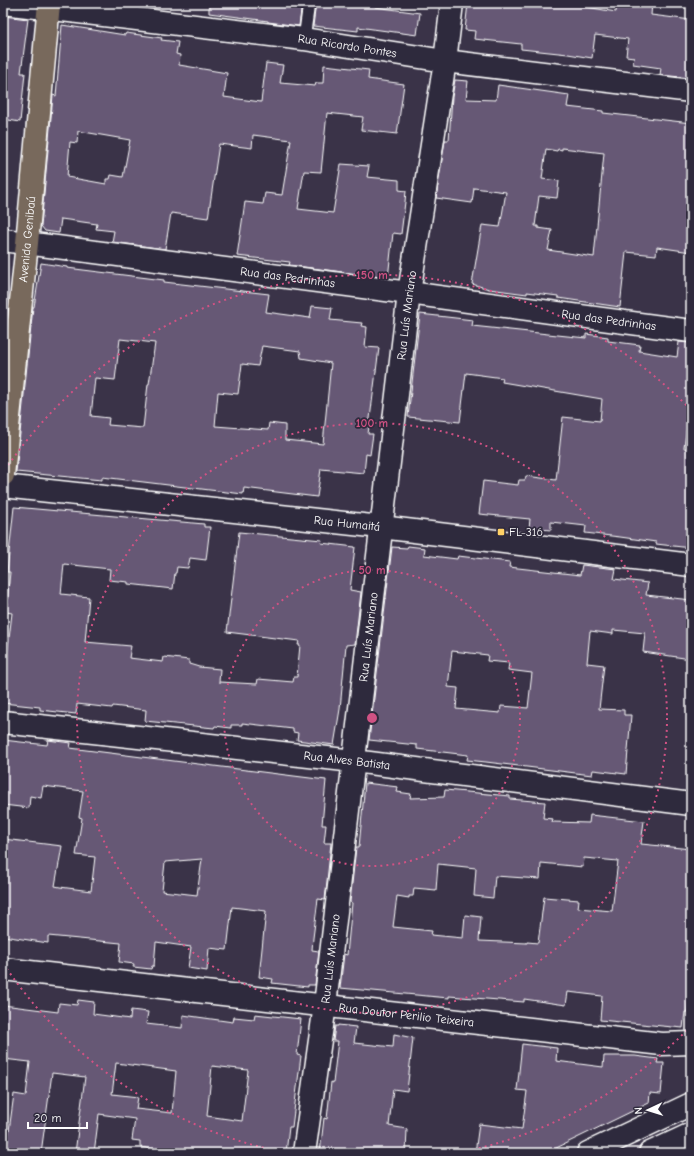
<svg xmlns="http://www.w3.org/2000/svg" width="694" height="1156" font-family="'Comic Neue',sans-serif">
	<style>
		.building { fill: #665975; stroke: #fff; fill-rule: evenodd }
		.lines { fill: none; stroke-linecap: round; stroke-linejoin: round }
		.service-casing { stroke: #fff; stroke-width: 14 }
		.minor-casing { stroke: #fff; stroke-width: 25 }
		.tertiary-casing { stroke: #fff; stroke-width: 25 }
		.primary-casing { stroke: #fff; stroke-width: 25 }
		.service { stroke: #2f2a3d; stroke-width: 11 }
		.minor { stroke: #2f2a3d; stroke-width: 22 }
		.tertiary { stroke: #2f2a3d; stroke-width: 22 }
		.primary { stroke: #78695c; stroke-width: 22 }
		.ring { fill: none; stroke: #d15284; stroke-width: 2; stroke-dasharray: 2 4 }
		.poi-dot { fill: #ffd166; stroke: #2f2a3d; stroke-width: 1.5 }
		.labels { text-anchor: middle; stroke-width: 3.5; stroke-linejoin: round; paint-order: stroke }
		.street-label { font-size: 12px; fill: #fff; stroke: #2f2a3d }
		.poi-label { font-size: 12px; fill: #fff; stroke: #2f2a3d; text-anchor: start }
		.centre { fill: #d15284; stroke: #2f2a3d; stroke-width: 2 }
		.ring-label { font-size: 12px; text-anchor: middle; font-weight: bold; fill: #d15284; stroke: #2f2a3d; stroke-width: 3.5; stroke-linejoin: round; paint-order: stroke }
	</style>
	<rect width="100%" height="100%" fill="#3a3348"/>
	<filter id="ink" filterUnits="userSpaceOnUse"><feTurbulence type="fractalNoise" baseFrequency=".025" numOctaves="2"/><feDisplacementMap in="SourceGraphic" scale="8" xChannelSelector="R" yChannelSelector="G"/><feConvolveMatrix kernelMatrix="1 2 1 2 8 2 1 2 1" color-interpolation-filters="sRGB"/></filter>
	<g filter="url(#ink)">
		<path class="building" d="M209,3H302L299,26L268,22V21L209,13Z
			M316,3H375V7L420,13L417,35L358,27V31L313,26Z
			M468,3H581L580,6L616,12L617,3H652L651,15L691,20V78L660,75L661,68L633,64L634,57L626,56L628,39L595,35L592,58L568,54L521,49V44L474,39L475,31L465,30Z
			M3,16L28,19L21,73H25L20,122L3,119Z
			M62,25L125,35L126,33L162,38L161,40L178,42L176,54L180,55L179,65L227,73L224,97L261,102L266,63L283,65L280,83L315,86L316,83H323L324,65L369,70L368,79L404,84L397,134L361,130L363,117L327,113L321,172L304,171L298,209L333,213L341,164L369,166L367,177L399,180V190L406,191L405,202L401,234L393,233L388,278L289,265L290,262L237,256L245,202L263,204L265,193L282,195L291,140L253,135L252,148L219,144L208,218L171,213L165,249L112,242L114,231L96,229L97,224L61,219L59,233L45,231L41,226L53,95L56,96ZM78,131L130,140L123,177L111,175L110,179H106V184L67,177L70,142L77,143Z
			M455,80L468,81L466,99L496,100L498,85L569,95L567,107L603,111V113L691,123V252L657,247L656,255L626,252L620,307L558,298V296L527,292V294L489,289L472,284L482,225L500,227L506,192L474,188L472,203L436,198L445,140H449L452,97ZM562,148L604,153L594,257L548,250L552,230L538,228V226H535L539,196L557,198L559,181L542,179L546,149L557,151L558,149L562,150Z
			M41,263L67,267V268L164,280V282L269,294L266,312L310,318L312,306L332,308L330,320L362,323L361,326L367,327L365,347L379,348L368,434H373L370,455L366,454L364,473L321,469L317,497L244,488L243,494L102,477V480L16,472L33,307H34ZM120,339L155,343L149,384H148L143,428L108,425L109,418L91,416L95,378L115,380ZM262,346L300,351L301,358L331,363L323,444L285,440V425L269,423L268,430L215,426L218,392L238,394L242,364L258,366Z
			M420,314L473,320L472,326L586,338V334L608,337V341L640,345L639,351L677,357L679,342L691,343V411L689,410L684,448L691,449V548L656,544V542L620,537L585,533L586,526L551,522V530L529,528L530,519L479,514L483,481L518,485L519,480H525L526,476L556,480L563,417L600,421L602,399L502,382L503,378L466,373L460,422L408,417Z
			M14,507L204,524V527H210L206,560L190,558L188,568L177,567L176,573H175L173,589L128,584V582L109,580L110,569L64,564L61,594L89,597L85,642L131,646L129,658L163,662L164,657L189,660V664L199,667L220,669L219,682L257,684L258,679L293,682L294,677H297L300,645H298L299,641L227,632L239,532L322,540L321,543L355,547L350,590L361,592L355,644L346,645L340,709L334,745L297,740L298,733L293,732V729L242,723V725H231V728L215,726L214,728L145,721L146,710L113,706L112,708L77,704L76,714L40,710V707L3,703V673H5L12,613L6,612L10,572H7Z
			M408,546L425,548L424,555L457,559L458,556L510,562L509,567L580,575L582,565L616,569L614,579L648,583L646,595L691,600V659L643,652L645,633L613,630V634L590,631L587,663L604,665L599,709L624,710V715H631L626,774L593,770L592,775L486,762L467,760L468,755L417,749V745L369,740L392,547L407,548ZM452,651L488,655L487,661L509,663L508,670L532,673L528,708L501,706L500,713L456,709L458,688L448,687Z
			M3,740L47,745L48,740L71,743L70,748L326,780L322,825H326L324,843H331L325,900L318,899L313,938L312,950L319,951L315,985H308V987L272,983L273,979L259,977L266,911L232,907L227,950L209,948L207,971L188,968L191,947L156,942L154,966H152L151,969L133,967L134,964L119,962L121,943L48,936V943L3,936V839L62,846L55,886L60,887L91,891L95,857L76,855L82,818L79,817L83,791L43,786L41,798L30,796L29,808L3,805ZM202,859L197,895L162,891L165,862Z
			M365,783L398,787L397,792L411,794L410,798L444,797L445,790L510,796V799L545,802L543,818L553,819L552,822L589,823L590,815L644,821L641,844L691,849V983L687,1012H685L683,1028L600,1020L602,996L568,992L566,1005L524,999V1002L449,996V998L340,988L344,954L347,955L352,903L350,902L356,847H359ZM584,858L618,861L612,911L578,908L579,900L544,897L538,943L527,942V943L479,941L481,917L465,915L463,938L431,935L432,931L393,927L397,896L409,898V896H413L414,888L436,890L438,864L476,868L474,896L493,898L495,876L540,879L541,863L583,867Z
			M78,1000L94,1002L93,1014L130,1019L131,1010L148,1012L146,1024L182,1028L183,1015L233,1022L234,1017L254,1019L255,1014L301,1019L297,1055L301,1056L292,1127H289L286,1153H167V1151L140,1147V1141L132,1140L135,1119L99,1114L94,1153H75L85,1077L52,1073L41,1153H6L14,1094L26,1096L30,1062L3,1059V1005L58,1012L59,1003L77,1005ZM116,1063L176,1071L172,1113L136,1109L138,1097L112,1094ZM212,1066L248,1070L242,1121L207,1116Z
			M338,1025L356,1027L354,1043L393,1047L394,1034L413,1038L407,1091L393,1089L389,1126L407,1129L406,1153H320L324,1118L327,1119L331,1082L333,1083L338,1041H333L335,1026H338Z
			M522,1044L557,1048L556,1061L603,1067L604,1056H635L658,1059L657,1063H664L661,1094L650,1093L649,1103L546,1153H475L479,1124L522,1129L527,1091L517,1090Z"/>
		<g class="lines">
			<defs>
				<path id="service" d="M304,39L309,3"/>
				<g id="minor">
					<path id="s1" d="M3,3L304,39L445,61L691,91"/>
					<path id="s2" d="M3,240L409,293L691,331"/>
					<path id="s3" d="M3,486L381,527L691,565"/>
					<path id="s4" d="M3,722L354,761L691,804"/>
					<path id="s5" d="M3,969L662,1044L691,1043"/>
					<path id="s6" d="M304,1153L325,1005L409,293L445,61L452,3"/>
				</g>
				<path id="tertiary" d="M588,1153L691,1104
					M650,1153L691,1134"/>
				<g id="primary">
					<path id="s7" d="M3,475L27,243L49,3"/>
				</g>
			</defs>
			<use href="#service" class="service-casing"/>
			<use href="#minor" class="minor-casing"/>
			<use href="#tertiary" class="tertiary-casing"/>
			<use href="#primary" class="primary-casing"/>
			<use href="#service" class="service"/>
			<use href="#minor" class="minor"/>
			<use href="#tertiary" class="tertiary"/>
			<use href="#primary" class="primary"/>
		</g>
	</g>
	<g class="ring">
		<circle cx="372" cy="718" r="148"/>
		<circle cx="372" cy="718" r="295"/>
		<path d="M691 1026A443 443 0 0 1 457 1153M287 1153A443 443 0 0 1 5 966M5 470A443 443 0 0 1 691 410"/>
	</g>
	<rect class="poi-dot" x="497" y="528" width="8" height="8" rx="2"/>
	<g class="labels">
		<g class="street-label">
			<text dy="4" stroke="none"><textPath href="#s1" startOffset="347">Rua Ricardo Pontes</textPath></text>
			<text dy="4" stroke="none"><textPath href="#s7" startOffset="237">Avenida Genibaú</textPath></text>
			<text dy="4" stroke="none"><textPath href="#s2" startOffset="287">Rua das Pedrinhas</textPath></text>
			<text dy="4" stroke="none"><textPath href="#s6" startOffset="844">Rua Luís Mariano</textPath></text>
			<text dy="4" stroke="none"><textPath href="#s2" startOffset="611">Rua das Pedrinhas</textPath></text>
			<text dy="4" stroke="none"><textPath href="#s3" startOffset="346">Rua Humaitá</textPath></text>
			<text dy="4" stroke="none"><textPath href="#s6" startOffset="520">Rua Luís Mariano</textPath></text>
			<text dy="4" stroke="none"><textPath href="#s4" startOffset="346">Rua Alves Batista</textPath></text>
			<text dy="4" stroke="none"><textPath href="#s6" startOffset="196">Rua Luís Mariano</textPath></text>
			<text dy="4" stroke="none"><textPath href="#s5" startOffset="406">Rua Doutor Perilio Teixeira</textPath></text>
		</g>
		<g class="poi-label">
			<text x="509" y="536">FL-316</text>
		</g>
	</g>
	<circle cx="372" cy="718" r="6" class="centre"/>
	<g class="ring-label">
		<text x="372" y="279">150 m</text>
		<text x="372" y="427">100 m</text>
		<text x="372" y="574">50 m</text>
	</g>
	<rect width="694" height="1156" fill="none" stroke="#2f2a3d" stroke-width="16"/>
	<rect x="8" y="8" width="678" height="1140" fill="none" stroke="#fff" stroke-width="1.5" filter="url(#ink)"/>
	<g transform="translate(648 1110) rotate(266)" stroke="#2f2a3d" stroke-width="3" paint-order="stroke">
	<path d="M0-3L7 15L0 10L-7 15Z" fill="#ffffff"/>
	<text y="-6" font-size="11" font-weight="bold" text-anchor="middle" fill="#ffffff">N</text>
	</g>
	<path d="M28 1122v6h59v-6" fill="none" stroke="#ffffff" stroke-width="2"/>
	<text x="34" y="1122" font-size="12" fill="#ffffff" stroke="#2f2a3d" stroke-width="3" paint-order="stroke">20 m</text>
</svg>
